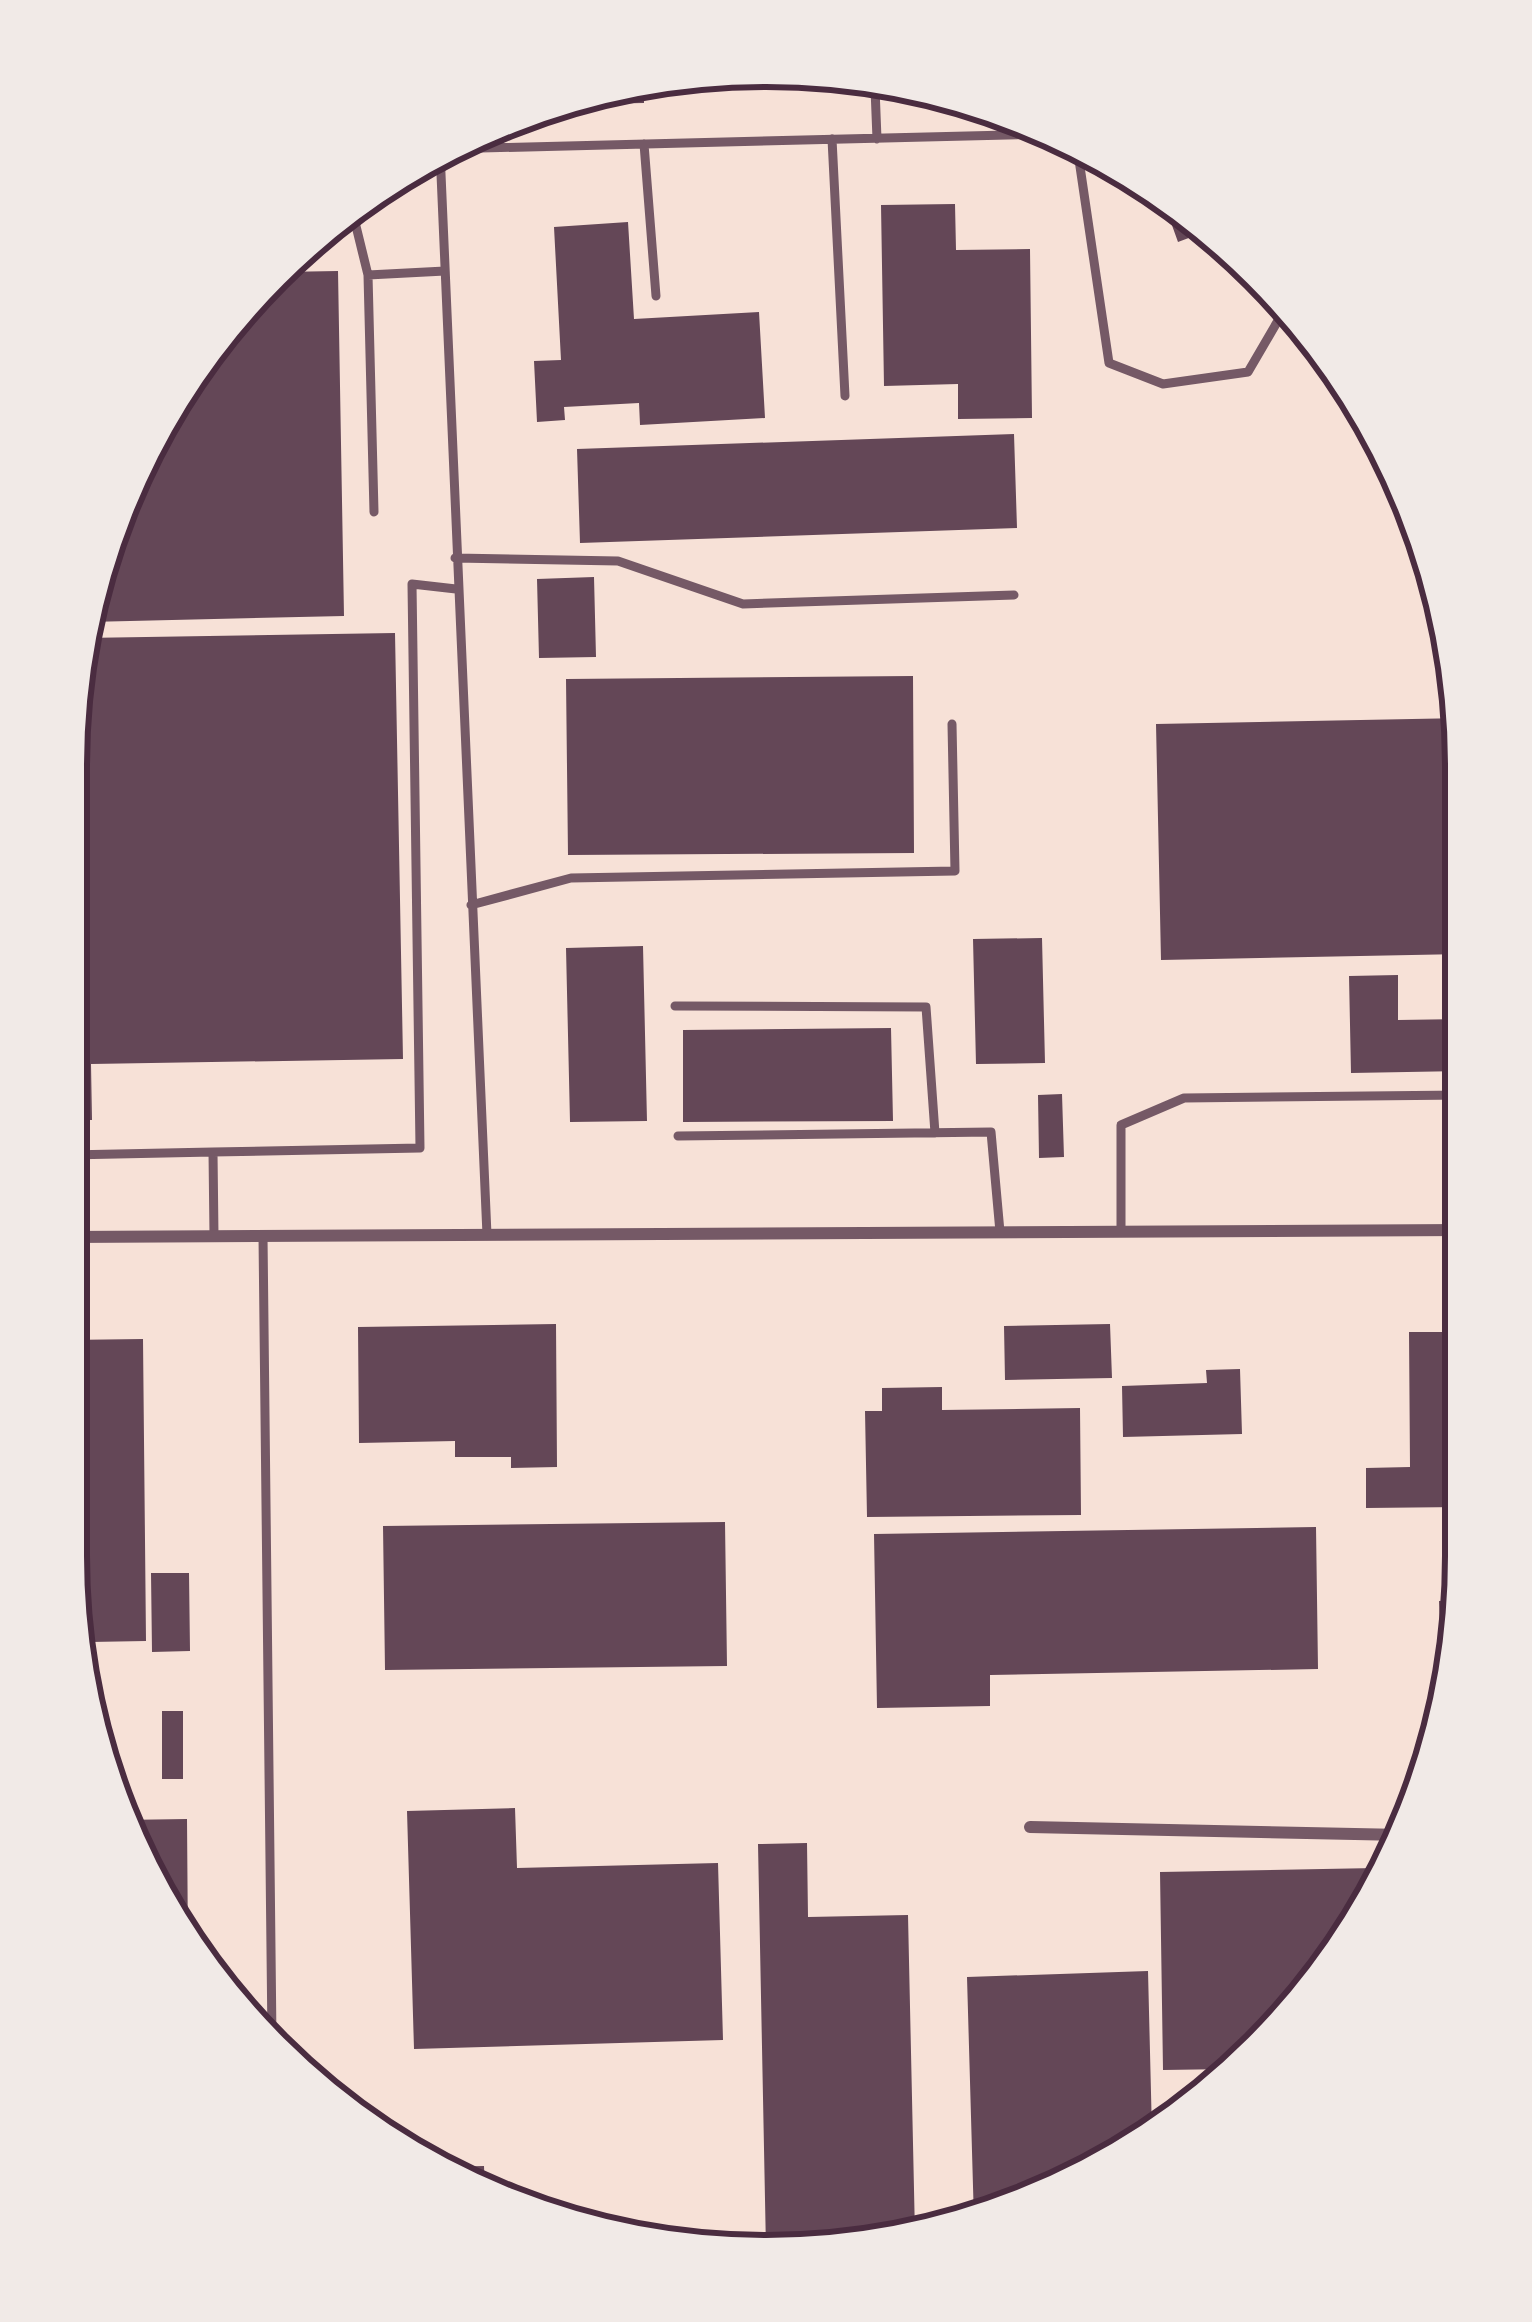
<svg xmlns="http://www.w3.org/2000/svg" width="1532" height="2322" font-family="Karla,sans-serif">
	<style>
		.building { fill: #644757 }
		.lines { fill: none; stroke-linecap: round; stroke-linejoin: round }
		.service { stroke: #755966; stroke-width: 9 }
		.minor { stroke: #755966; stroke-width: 12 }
		.rim { fill: none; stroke: #4a2c40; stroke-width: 6 }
	</style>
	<rect width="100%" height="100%" fill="#f7e1d7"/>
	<path class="building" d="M721,67L840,83V88H695V74Z
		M644,88V103L591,104L590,102Z
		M1164,203L1210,230L1178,242Z
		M955,204L956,250L1030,249L1032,418L958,419V384L884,386L881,205Z
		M628,222L634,319L759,312L765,418L640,425L639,403L564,407L565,420L537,422L534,361L561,360L554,227Z
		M338,271L344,616L88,622L138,457L240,304L281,272Z
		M1014,434L1017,528L580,543L577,449Z
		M594,577L596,657L539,658L537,579Z
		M395,633L403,1059L91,1064L92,1120H69L72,752H81L83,638Z
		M913,676L914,853L568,855L566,679Z
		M1464,718L1463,954L1161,960L1156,724Z
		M1042,938L1045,1063L976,1064L973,939Z
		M643,946L647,1121L570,1122L566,948Z
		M1398,975V1020L1463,1019V1071L1351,1073L1349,976Z
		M891,1028L893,1121L683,1122V1030Z
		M1062,1094L1064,1157L1039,1158L1038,1095Z
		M556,1324L557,1467L511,1468V1457H455V1441L359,1443L358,1327Z
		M1110,1324L1112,1378L1005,1380L1004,1326Z
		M1409,1332H1460L1461,1507L1366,1508V1468L1410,1467Z
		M143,1339L146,1641L90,1642L88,1691L66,1556L67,1340Z
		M1240,1369L1242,1434L1123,1437L1122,1386L1207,1383L1206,1370Z
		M942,1387V1410L1080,1408L1081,1515L867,1517L865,1411H882V1388Z
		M725,1522L727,1666L385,1670L383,1526Z
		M1316,1527L1318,1669L990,1675V1706L877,1708L874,1534Z
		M151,1573H189L190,1651L152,1652Z
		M1460,1600V1642H1440L1439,1601Z
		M162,1711H183V1779H162Z
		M515,1808L517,1868L718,1863L723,2040L414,2049L407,1811Z
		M187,1819L188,1950L122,1820Z
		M807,1843L808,1917L908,1915L915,2235L766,2250L758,1844Z
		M1376,1868L1377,1891L1292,2018L1230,2069L1163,2070L1160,1872Z
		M1148,1971L1152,2133L1117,2162L974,2221L967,1977Z
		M484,2166L485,2195L436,2167Z"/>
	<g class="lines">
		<path class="service" d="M875,88L877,139
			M832,139L845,396
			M644,144L656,296
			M443,149L1045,134
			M440,151L487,1235
			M1078,153L1109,363L1163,384L1248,372L1283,312
			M347,222H355L368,275
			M374,512L368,275L445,271
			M455,558L618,561L743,604L1014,595
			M471,905L571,878L955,871L952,724
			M675,1006L926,1007L935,1133
			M678,1136L991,1132L1000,1232
			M213,1152L420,1148L412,584L456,589
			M69,1155L213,1152L214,1236
			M1121,1232V1125L1184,1098L1463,1095
			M263,1236L272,2039"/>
		<path class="minor" d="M68,1237L1462,1230
			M1030,1827L1403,1835"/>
	</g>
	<path d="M0 0H1532V2322H0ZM766 87H766A679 679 0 0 1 1445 766V1556A679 679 0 0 1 766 2235H766A679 679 0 0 1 87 1556V766A679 679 0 0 1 766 87Z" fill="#f1eae7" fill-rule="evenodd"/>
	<path class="rim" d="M766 87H766A679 679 0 0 1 1445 766V1556A679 679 0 0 1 766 2235H766A679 679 0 0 1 87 1556V766A679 679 0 0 1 766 87Z"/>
</svg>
